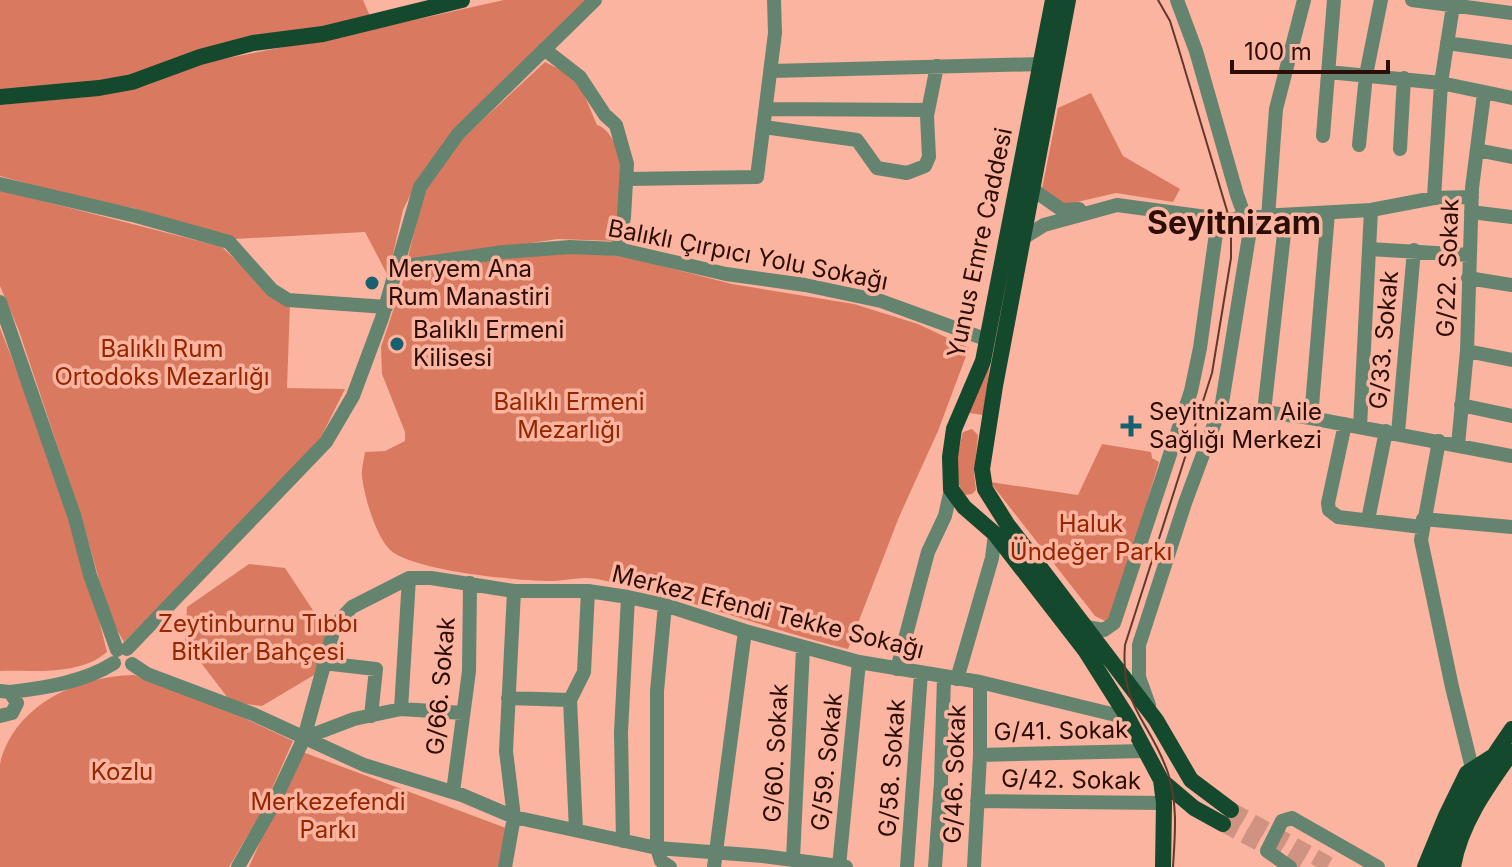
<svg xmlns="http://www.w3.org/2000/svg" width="1512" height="867" font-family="Inter,sans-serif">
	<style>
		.green { fill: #d97a60 }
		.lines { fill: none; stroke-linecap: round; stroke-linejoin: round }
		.major-tunnel { stroke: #d19381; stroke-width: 16; stroke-dasharray: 16 8; stroke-linecap: butt }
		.minor { stroke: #64846f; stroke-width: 14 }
		.major { stroke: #14492d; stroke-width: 16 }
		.tram { stroke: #62392d; stroke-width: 2 }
		.poi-dot { fill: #186070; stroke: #fab4a0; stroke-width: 3 }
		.labels { text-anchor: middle; stroke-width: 7; stroke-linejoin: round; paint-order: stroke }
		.street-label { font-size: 24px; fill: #2d0e06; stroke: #fab4a0 }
		.poi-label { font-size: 24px; fill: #2d0e06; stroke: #fab4a0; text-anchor: start }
		.park-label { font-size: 24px; fill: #952600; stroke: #fab4a0 }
		.district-label { font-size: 32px; font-weight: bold; fill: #2d0e06; stroke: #fab4a0 }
	</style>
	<rect width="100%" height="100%" fill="#fab4a0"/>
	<path class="green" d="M0,0H363L370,16L137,75L95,82L0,92Z
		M504,0H587L451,134L416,183L403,210L388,276L365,232L234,239L133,208L73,196L0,176V105L85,97L145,86L207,62L351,34Z
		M545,62L577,78L597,125C610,128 620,152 622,165C625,183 616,222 614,241L558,239L407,261L425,188L462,139Z
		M1091,93L1123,156L1180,189L1173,202L1116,193L1064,205L1042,189L1058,108Z
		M0,190L222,247L267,290L290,304L287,388L345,389L320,439L292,471L124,642L110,618L82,519L19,331L0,286Z
		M582,252L627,257L732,284L854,304L918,324L969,348L938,431L899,517L848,649C763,628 682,596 597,579C583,576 568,580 555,581C518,581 424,572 394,553C377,542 364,496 362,476C361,469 364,460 365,452L385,451L405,441V432L382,374L381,347L407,269L511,254Z
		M0,328C42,434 81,542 107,652C79,676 35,670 0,671Z
		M990,364L983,415L969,413Z
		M972,429L978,435L974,474L976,490L972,494L965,495C951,479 958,452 963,432Z
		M1102,444L1151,452L1152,458L1159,462L1112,618L1105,621L1095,616L990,482L1078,495Z
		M249,564L285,568L326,630L319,672L262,706L231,702L185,642L187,607Z
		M134,675L242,717L293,741L262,811L229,867H0V764C14,705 78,676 134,675Z
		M300,751L506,828L498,867H249Z"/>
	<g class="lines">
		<path class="major-tunnel" d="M1231,810L1333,867
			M1223,824L1305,867"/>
		<path class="minor" d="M1412,0L1512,13
			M1447,43L1512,52
			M544,49L580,77L605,115L616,125L627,164L624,217L618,249
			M772,71L1041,64
			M1328,72L1441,83L1512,98
			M767,109L928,110
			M764,127L857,140L877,168L907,173L925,166L929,157L927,116L937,66
			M1323,136L1334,0
			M1359,145L1366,75L1381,0
			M1400,149L1404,78
			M1477,150L1512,157
			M626,179L757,177L775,33L774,0
			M0,184L136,216L229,242L272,290L288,300L386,307
			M1032,189L1062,210L1079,209
			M1434,198L1441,83L1453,6L1457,0
			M1471,212L1512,217
			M1268,217L1276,109L1304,0
			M1023,238L1044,225L1117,205L1229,220L1245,217L1371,210L1434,198L1472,197
			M1369,249L1469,255
			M398,267L504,252L570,247L618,249L726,274L805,285L881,301L988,340
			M1468,278L1512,285
			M0,302L75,518L90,575L117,650
			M1467,351L1512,360
			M1461,405L1512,416
			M1220,411L1264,412L1311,418L1512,456
			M1264,412L1286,216
			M1311,418L1328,213
			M1345,424L1328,503L1329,510L1338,517L1422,527
			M1360,427L1371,210
			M1398,433L1414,250
			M1439,441L1421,540L1452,687L1472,768
			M1458,445L1467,351L1472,188L1484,94
			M1423,519L1512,527
			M1368,520L1386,431
			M665,605L657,691V848L661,861L670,867
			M1086,627L1104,630L1114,623L1191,391L1200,348L1218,219
			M127,649L326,442L353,396L382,318L420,187L458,134L595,0
			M323,663L376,669L371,716
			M132,664L147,674L253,714L364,765L462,795L514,817L657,848L763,856L846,867
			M897,669L928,552L945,516L951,489
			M957,679L992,558L995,534
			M0,691L10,692L17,703L12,713L0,716
			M10,692C45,688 84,682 114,663
			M508,698L570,700
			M1149,705L1139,677V645L1185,503L1222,403L1250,230V223L1245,217L1237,195L1196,51L1177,0
			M401,709L409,578
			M304,738L354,719L401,709L463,713
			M980,755L1144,751
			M453,792L469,671L470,583
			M977,801L1164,803
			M576,830L570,700L584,672L588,591
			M623,841L621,732L628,597
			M793,859L803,648
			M839,866L859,662
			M238,867L270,810L304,738L335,625L352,607L409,578H431L514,591H588L628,597L665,605L745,631L859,662L980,682L1128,718
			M505,867L514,817L506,751L514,591
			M714,867L745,631
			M907,867L921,673
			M935,867L941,782L944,677
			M974,867L980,755V682
			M1290,867L1267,851L1282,821L1292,818L1378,867"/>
		<path class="major" d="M1053,0L983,361L954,429L950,457L951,489L964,507L995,534L1085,650L1128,718L1161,780L1194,808L1223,824
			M1068,0L995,386L982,469L985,489L1007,524L1156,720L1191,780L1231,810
			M0,97L99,88L132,82L200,57L253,43L323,34L462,0
			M1161,780L1164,803L1163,867
			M1425,867L1446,816L1467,773L1492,757
			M1437,867C1455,817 1481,773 1512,729
			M1453,867C1460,824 1487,787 1512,752"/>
		<path class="tram" d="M1158,0L1170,21L1179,50L1228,214L1231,233V258L1212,373L1125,645C1120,709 1150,720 1168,773C1178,804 1175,835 1173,867"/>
	</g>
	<g class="poi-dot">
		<circle cx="372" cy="283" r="8"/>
		<circle cx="397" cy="344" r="8"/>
		<path d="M1127 414h8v8h8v8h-8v8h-8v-8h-8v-8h8z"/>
	</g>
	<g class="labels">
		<g class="street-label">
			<text transform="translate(980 243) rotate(-78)" y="8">Yunus Emre Caddesi</text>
			<text transform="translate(748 255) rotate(11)" y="8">Balıklı Çırpıcı Yolu Sokağı</text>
			<text transform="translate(1448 268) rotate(-88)" y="8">G/22. Sokak</text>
			<text transform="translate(1384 340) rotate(-85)" y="8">G/33. Sokak</text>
			<text transform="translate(768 612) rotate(14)" y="8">Merkez Efendi Tekke Sokağı</text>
			<text transform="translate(441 686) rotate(-85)" y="8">G/66. Sokak</text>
			<text transform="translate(1061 731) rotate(-1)" y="8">G/41. Sokak</text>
			<text transform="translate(776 753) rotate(-87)" y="8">G/60. Sokak</text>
			<text transform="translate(827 762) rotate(-84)" y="8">G/59. Sokak</text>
			<text transform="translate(892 768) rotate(-86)" y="8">G/58. Sokak</text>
			<text transform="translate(955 774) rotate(-88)" y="8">G/46. Sokak</text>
			<text transform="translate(1071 780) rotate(1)" y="8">G/42. Sokak</text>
		</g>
		<g class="poi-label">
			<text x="388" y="277">Meryem Ana<tspan x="388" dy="28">Rum Manastiri</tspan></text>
			<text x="413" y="338">Balıklı Ermeni<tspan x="413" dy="28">Kilisesi</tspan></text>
			<text x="1149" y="420">Seyitnizam Aile<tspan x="1149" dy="28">Sağlığı Merkezi</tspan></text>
		</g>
		<g class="park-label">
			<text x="162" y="357">Balıklı Rum<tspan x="162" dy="28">Ortodoks Mezarlığı</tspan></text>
			<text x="569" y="410">Balıklı Ermeni<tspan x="569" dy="28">Mezarlığı</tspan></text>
			<text x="1091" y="532">Haluk<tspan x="1091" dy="28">Ündeğer Parkı</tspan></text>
			<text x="258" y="632">Zeytinburnu Tıbbı<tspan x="258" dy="28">Bitkiler Bahçesi</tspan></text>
			<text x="122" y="780">Kozlu</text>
			<text x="328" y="810">Merkezefendi<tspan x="328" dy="28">Parkı</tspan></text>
		</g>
		<g class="district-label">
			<text x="1234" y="234">Seyitnizam</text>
		</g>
	</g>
	<path d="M1232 60v12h156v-12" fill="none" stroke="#2d0e06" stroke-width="4"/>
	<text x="1244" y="60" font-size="24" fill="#2d0e06" stroke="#fab4a0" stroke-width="6" paint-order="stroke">100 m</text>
</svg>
